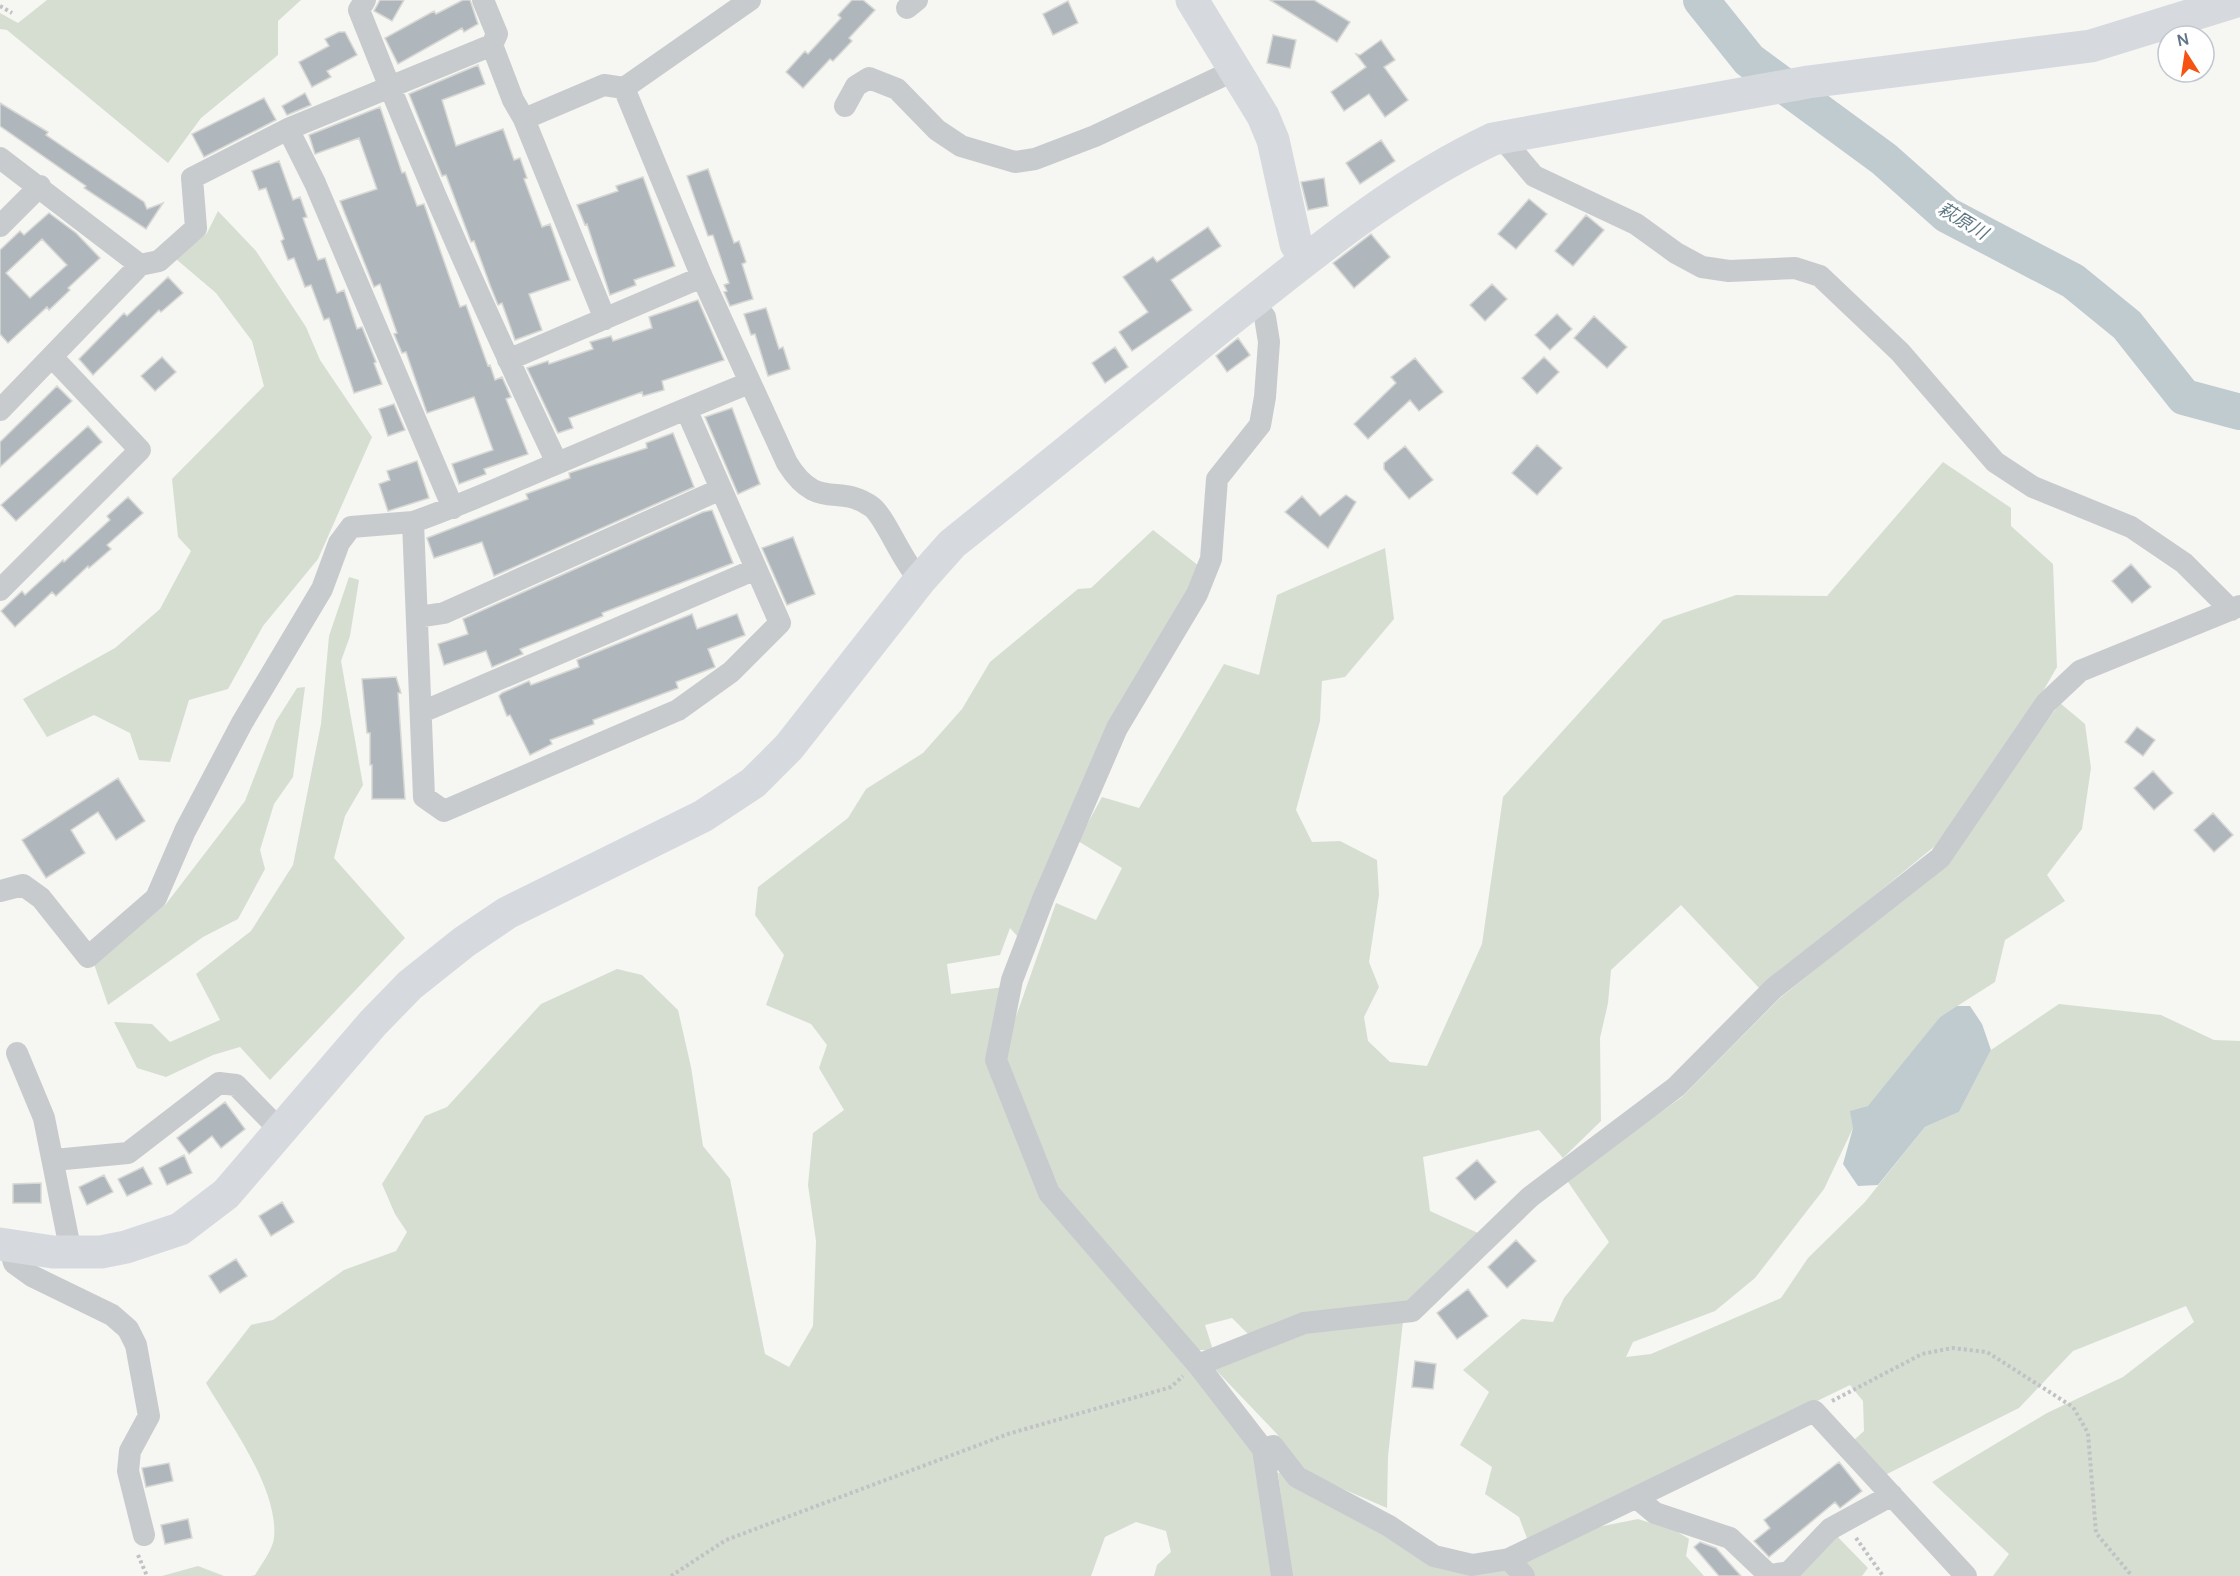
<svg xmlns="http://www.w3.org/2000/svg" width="2240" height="1576" font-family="Manrope,'Noto Sans JP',sans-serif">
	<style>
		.green { fill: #d6ded2 }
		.water { fill: #c0cbd0 }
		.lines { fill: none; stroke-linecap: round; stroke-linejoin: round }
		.river { stroke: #c0cbd0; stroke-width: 36 }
		.building { fill: #afb7bd; stroke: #d7d7d4; stroke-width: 1.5; fill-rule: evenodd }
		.path { stroke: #c0c2c4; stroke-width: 4; stroke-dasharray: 3 3; stroke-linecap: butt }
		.street { stroke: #c8cbce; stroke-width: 22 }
		.secondary { stroke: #d6dadf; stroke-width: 33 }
		.labels { text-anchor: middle; stroke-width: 6; stroke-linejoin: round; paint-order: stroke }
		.water-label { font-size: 18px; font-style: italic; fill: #5d7783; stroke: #fff }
	</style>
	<rect width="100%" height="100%" fill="#f6f6f2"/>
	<path class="green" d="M47,0H301L278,21V55L201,118L168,163L7,30L0,29V13L18,23Z
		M218,211L256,251L306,327L320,360L372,437L318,559L263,626L228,689L189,700L170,762L139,760L130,733L94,715L47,737L23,699L115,648L160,609L191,551L178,537L172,479L264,386L252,341L216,293L176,259L207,233Z
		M1943,462L2011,508V526L2053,564L2057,667L2039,698L1935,846L1760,989L1681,905L1611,970L1608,1003L1600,1038L1601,1121L1563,1158L1539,1130L1423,1157L1430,1211L1478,1233L1411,1306L1248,1334L1232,1318L1205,1325L1213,1350H1189L1054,1189L1001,1059L1056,903L1096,920L1122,868L1078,841L1102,797L1139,808L1224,664L1259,675L1277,595L1385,548L1394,619L1345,677L1322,681L1320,721L1296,810L1312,842L1340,841L1377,860L1379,895L1369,962L1379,987L1364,1017L1368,1041L1390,1062L1427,1066L1482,944L1503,797L1663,620L1736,595L1827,596Z
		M1153,530L1199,566L1019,938L1010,928L1000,955L947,964L951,994L1004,987L988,1059L1042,1197L1255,1448L1274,1576H1154L1157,1565L1171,1552L1166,1531L1136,1522L1105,1537L1091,1576H251L255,1575C261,1565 273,1549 274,1538C279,1489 230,1424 206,1383L251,1325L273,1320L344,1270L396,1251L407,1232L395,1214L382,1184L425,1116L447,1107L541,1004L617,969L642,975L678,1010L691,1067L703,1146L730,1179L765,1354L789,1367L813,1326L816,1241L808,1185L813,1133L844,1110L819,1068L827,1045L811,1024L766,1005L784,955L755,915L758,887L848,818L866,789L923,753L962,709L990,662L1078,589L1091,588Z
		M349,577L359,580L350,636L341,661L363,785L345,816L334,858L405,938L270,1080L240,1047L213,1055L166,1077L137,1068L114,1022L152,1024L170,1042L220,1020L196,974L251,931L293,865L321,724L329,636Z
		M305,687L293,777L274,804L260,850L265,869L238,919L203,937L108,1005L94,964L166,904L245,801L276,721L297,688Z
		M2060,703L2085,724L2091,768L2082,829L2047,875L2065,901L2005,940L1995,982L1940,1017L1853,1128L1824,1189L1755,1278L1715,1311L1633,1342L1626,1357L1651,1354L1781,1298L1808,1258L1865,1202L1925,1127L1959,1112L1991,1050L2059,1004L2161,1015L2214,1040L2240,1041V1576H1993L2009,1554L1932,1482L2047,1413L2123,1377L2194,1322L2186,1306L2073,1351L2019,1408L1885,1475L1853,1441L1864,1431L1863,1401L1850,1385L1528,1541L1519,1517L1485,1494L1492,1467L1460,1445L1489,1392L1463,1370L1522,1319L1553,1322L1564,1298L1609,1242L1566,1179L1682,1097L1780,998L1944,866Z
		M1403,1321L1388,1456L1387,1508L1304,1472L1277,1434L1213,1367L1306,1332Z
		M1284,1472L1433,1562L1504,1567L1518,1576H1291L1278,1473Z
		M1638,1519L1676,1531L1689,1539L1686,1556L1704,1576H1531L1521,1558L1578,1531Z
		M1830,1529L1868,1568L1862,1576H1770Z
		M198,1566L224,1576H162Z"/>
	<path class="water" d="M1957,1006H1970L1982,1024L1991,1050L1959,1112L1925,1127L1878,1185L1858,1186L1843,1164L1853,1128L1850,1111L1868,1106L1940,1017Z"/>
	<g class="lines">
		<path class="river" d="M1701,0L1749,60L1884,159L1947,215L2073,281L2127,325L2184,397L2240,412"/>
	</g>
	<path class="building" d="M380,0H404L392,21L374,11Z
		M463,0H470L478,24L464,32L462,28L398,64L385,38L434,11L436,14Z
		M852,0H863L875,10L849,38L852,41L833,61L830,59L803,88L786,72L805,51L808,54L841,18L838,15Z
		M1270,0H1314L1350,22L1337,42Z
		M1068,1L1078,23L1053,35L1043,14Z
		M339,32H345L357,55L327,71L331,77L312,87L299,62L329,46L325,39Z
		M1273,35L1296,40L1290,68L1267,63Z
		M1381,40L1395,60L1384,67L1408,100L1385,117L1369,94L1344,111L1331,92L1366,67L1356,54L1360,55Z
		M478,65L485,84L442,100L456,146L503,129L514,160L520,158L527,178L524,179L542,227L550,224L570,280L529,294L542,330L515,340L502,303L498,305L490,285L474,241L471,242L446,175L442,176L409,94Z
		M305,93L311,105L287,115L282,106Z
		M264,98L276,120L204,157L192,134Z
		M0,103L48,132L46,135L144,202L147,209L163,203L146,229L84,188L86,186L0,126Z
		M380,107L402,173L405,172L417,206L424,204L460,307L466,305L488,366L490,365L495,380L502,377L511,397L506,399L528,454L484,469L486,474L459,484L452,464L493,450L474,397L427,413L406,352L402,353L394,334L397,333L380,284L374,287L340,201L377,189L359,138L315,154L309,135Z
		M1381,140L1395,161L1360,184L1346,163Z
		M279,161L293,200L300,197L307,217L303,218L318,260L325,258L337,293L344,290L357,329L362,327L376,362L374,363L382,384L354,393L329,318L324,320L311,285L305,287L294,258L288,260L281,241L284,239L266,188L259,190L252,171Z
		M708,169L734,243L739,241L746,262L742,264L753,299L730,306L724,292L727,291L724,285L729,283L713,235L708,236L687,176Z
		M643,177L675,266L634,280L636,285L610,295L587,224L585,225L577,205L618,191L616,186Z
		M1324,178L1328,206L1308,210L1301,182Z
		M1529,199L1547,214L1516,249L1498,234Z
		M49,213L76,233L100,258L68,288L70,290L49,310L47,307L8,343L0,334V250L20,231L24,235ZM42,239L67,265L30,298L6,273Z
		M1586,215L1604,230L1573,266L1555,251Z
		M1208,227L1221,246L1171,280L1192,310L1132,351L1119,332L1148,312L1123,277L1153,257L1157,262Z
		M1371,234L1390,257L1354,288L1333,263Z
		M168,277L183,293L161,312L159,310L93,375L79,359L124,313L127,316Z
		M1492,284L1507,299L1485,321L1470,305Z
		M698,300L724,360L662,381L664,390L643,396L642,392L569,418L573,428L558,433L527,368L548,361L549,364L593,349L590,342L611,336L613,341L652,328L649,317Z
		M766,308L779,349L783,347L790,369L768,376L755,334L751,335L744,314Z
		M1557,314L1572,329L1550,350L1535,335Z
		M1594,316L1627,347L1607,368L1574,338Z
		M1238,338L1250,355L1227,372L1216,356Z
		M1115,347L1128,367L1105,383L1092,363Z
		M162,357L176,372L155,391L141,376Z
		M1544,357L1559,372L1537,394L1522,378Z
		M1415,358L1443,392L1419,411L1410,400L1368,439L1354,424L1396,383L1391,377Z
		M57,386L72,401L0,467V442Z
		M394,404L405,430L388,436L379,409Z
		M732,408L760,484L738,494L705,417Z
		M88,426L102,442L16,521L1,505Z
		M673,433L694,487L494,576L482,542L434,558L427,538L528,499L526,494L570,478L569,473L647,448L646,443Z
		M1537,445L1562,468L1537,495L1512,473Z
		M1405,446L1433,480L1409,499L1384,469V463Z
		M417,461L429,498L388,511L379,484L390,480L387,471Z
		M1346,495L1356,502L1328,548L1285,512L1302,496L1320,516Z
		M128,497L143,513L107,545L111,549L89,568L88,566L56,596L52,592L15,627L1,611L22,591L25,595L63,560L64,562L110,520L107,516Z
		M712,510L733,563L602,613L603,616L520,649L523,654L492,667L486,651L444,665L438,644L468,634L463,619L703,512Z
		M793,537L815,594L787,605L762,548Z
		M2131,564L2151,587L2132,603L2112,581Z
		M692,614L697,629L737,614L745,635L708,649L715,667L676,682L678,688L593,720L594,724L550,740L552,744L530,755L510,715L507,716L499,696L502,693L529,681L531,685L579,667L577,660Z
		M396,677L401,693H398L405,799H372V765H370V733H367L362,679Z
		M2137,727L2155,740L2143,756L2125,742Z
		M2153,771L2173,793L2154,810L2134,788Z
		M118,778L145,821L116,840L98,812L71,830L85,853L46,878L22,840Z
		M2213,813L2233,835L2214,852L2194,830Z
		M225,1102L245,1129L221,1148L212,1136L189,1154L177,1138Z
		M184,1155L192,1173L167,1185L159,1168Z
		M1477,1160L1496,1182L1475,1200L1456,1178Z
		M143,1167L152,1184L127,1196L118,1179Z
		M104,1175L113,1192L87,1205L79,1187Z
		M41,1183V1203H13V1184Z
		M282,1202L294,1222L271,1236L259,1216Z
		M1516,1240L1536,1261L1507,1288L1488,1267Z
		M236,1259L247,1276L220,1293L209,1276Z
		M1468,1289L1488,1316L1457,1339L1437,1313Z
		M1415,1361L1436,1364L1433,1389L1412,1387Z
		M1839,1462L1862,1491L1840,1508L1835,1502L1769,1557L1754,1541L1770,1528L1764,1520Z
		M169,1463L173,1481L146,1487L142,1468Z
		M188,1519L192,1538L165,1544L161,1525Z
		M1700,1542L1716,1548L1741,1576H1719L1694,1547Z"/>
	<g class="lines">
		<path class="path" d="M0,6L12,13
			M1832,1401L1922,1354L1952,1348L1987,1352L2073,1407L2088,1433L2096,1533L2132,1576
			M1856,1538L1883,1576
			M138,1555L147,1576
			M671,1576L726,1540L1008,1434L1171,1387L1183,1376"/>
		<path class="street" d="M365,0L359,10C419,163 486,314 557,463
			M483,0L497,34L492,45
			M907,8L917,0
			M624,88L702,277L787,463C818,513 839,482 872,507C886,518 902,562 920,580
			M845,106L856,86L869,78L897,89L937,130L961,146L1015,162L1035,159L1095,136L1235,70
			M524,119L605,319
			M1502,138L1534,176L1636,224L1676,253L1702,267L1729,271L1795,268L1820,276L1900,352L1995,462L2033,487L2131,527L2184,563L2231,610
			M0,158L140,265L0,410
			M0,226L40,186
			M140,265L159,261L196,228L192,178L288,129
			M1253,302L1265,317L1269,342L1265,397L1260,425L1217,479L1211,559L1197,594L1117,728L1043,899L1012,980L996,1060L1049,1193L1198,1365L1263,1449L1282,1576
			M508,360L702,277
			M686,409L780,623L731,672L678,710L444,811L424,797L413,522C462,505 510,483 558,463C621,436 685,409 749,383
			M453,508L315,183L288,129L492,45L513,100L524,119L604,85L624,88L750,0
			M0,590L140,450L53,358
			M418,617L444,613L721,489
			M422,712L756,569
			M0,891L23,885L41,898L88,957L156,898L185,831L242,723L322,589L339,543L351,527L413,522
			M17,1053L44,1118L71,1253
			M54,1160L128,1153L219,1083L236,1085L280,1130
			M9,1246L14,1263L32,1276L112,1315L128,1329L136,1345L149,1416L130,1451L128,1471L144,1535
			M1198,1365L1304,1323L1412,1311L1530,1197L1676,1087L1774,988L1940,858L2046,703L2080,671L2240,606
			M1263,1449L1273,1446L1297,1477L1389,1526L1434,1556L1472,1565L1509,1559L1814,1411L1966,1576
			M1637,1498L1655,1513L1730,1538L1770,1576
			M1509,1559L1524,1576
			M1771,1575L1789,1572L1830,1529L1892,1495"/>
		<path class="secondary" d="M1192,0L1263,116L1273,140L1296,244L1306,260
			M0,1244L53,1252H101L126,1247L180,1229L226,1194L373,1023L410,985L464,942L507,913L703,816L753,783L789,747L920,580L952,544C1042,472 1131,400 1221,327C1307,259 1393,186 1493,139L1808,82L2091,46L2240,0"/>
	</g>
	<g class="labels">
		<g class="water-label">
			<text transform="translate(1963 221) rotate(31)" y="6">萩原川</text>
		</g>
	</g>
	<g transform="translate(2186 54) rotate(348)"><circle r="28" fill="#ffffff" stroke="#c0c7cf" stroke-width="1.5"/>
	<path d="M0-4.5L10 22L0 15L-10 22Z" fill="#f55312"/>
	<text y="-9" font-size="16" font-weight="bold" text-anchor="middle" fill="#627486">N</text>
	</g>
</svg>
